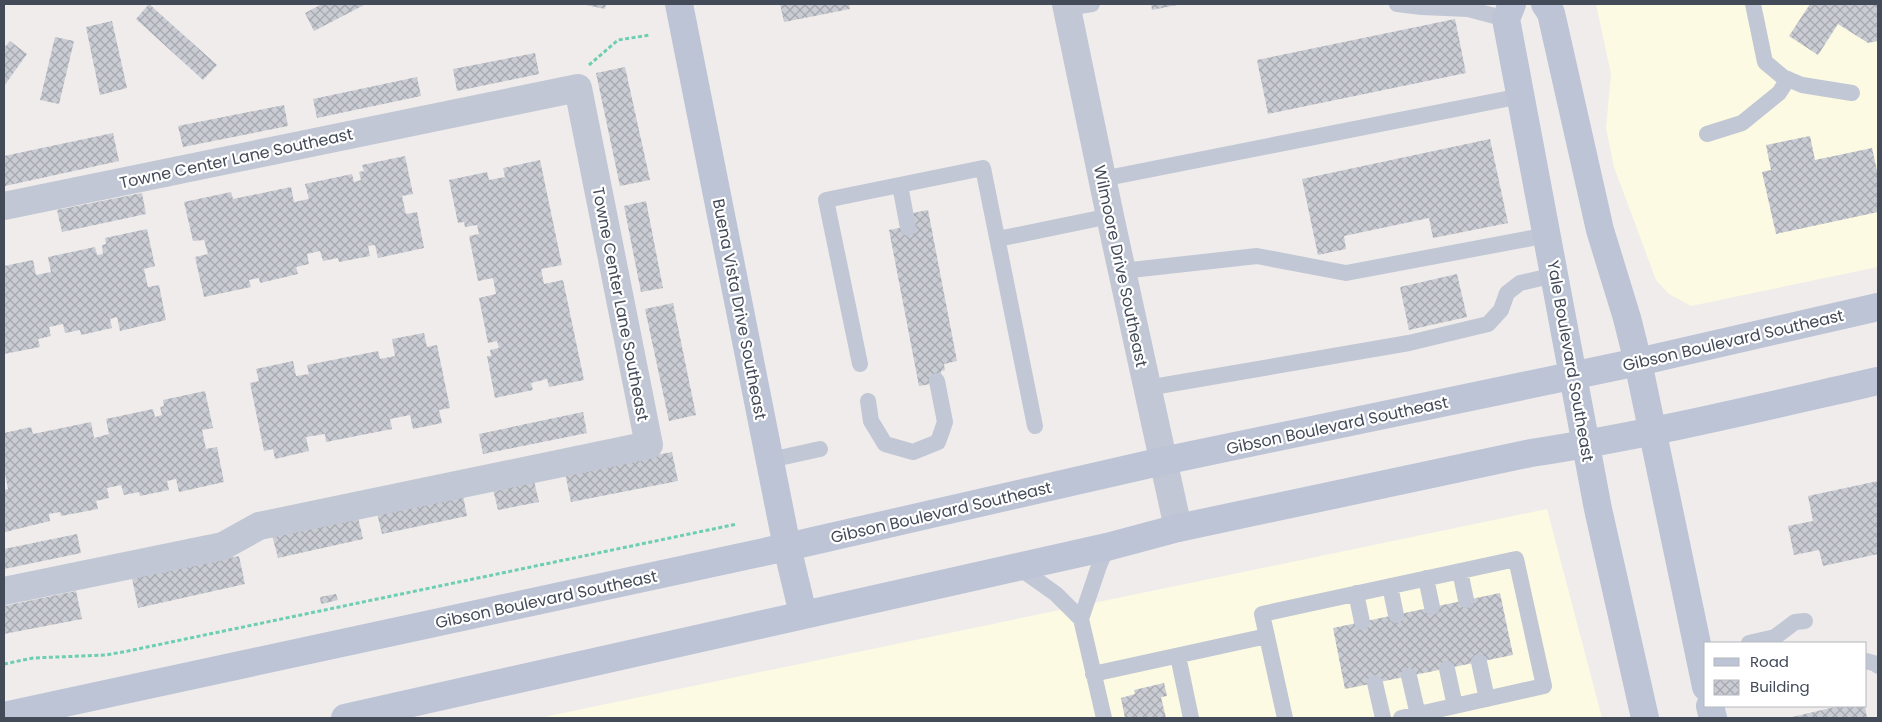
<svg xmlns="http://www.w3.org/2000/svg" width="1882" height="722" font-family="Poppins,sans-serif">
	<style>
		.commercial { fill: #fcfae2 }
		.building { fill: url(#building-cross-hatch) }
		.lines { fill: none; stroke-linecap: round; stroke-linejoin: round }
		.path { stroke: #6dceb2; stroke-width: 3; stroke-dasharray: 4 2.5; stroke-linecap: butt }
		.lane { stroke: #c1c7d4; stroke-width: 16 }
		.street { stroke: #c1c7d4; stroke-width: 28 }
		.secondary { stroke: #bdc4d6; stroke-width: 28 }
		.labels { text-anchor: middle; stroke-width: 4.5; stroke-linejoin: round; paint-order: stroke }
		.street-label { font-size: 16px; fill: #434b59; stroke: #fff }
	</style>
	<defs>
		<pattern id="building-cross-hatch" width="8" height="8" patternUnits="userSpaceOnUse" patternTransform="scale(1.25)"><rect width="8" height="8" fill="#caccd4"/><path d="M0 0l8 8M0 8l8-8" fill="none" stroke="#a6a8af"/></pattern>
	</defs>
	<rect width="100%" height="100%" fill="#efeceb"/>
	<path class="commercial" d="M1596,4H1878V267L1691,306L1669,294L1656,280L1614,167L1606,128L1611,74Z
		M1547,509L1602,718H539Z"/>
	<path class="building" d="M149,4L217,65L203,80L136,19Z
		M322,4H366L314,31L305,13Z
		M581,4H606L605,9Z
		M780,4H849L850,9L784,22Z
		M1151,4H1177V5L1152,10Z
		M1810,4H1878V41L1868,43L1838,24L1818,55L1789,36Z
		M1455,19L1466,73L1268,114L1257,60Z
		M112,21L127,88L100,95L86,27Z
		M55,37L74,41L59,104L40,100Z
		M10,41L27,54L4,86V48Z
		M535,53L539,74L457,91L453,69Z
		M625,67L650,180L620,186L596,73Z
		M417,77L421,96L317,118L313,99Z
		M284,105L288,126L183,147L178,126Z
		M113,133L119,161L5,186L4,156Z
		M1810,136L1815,160L1872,148L1878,175V212L1776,234L1762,172L1771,170L1766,145Z
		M1490,139L1508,223L1433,238L1429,218L1344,236L1346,249L1318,255L1302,179Z
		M405,156L413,194L402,196L406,214L417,212L424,248L378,258L375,245L368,246L370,256L339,262L338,258L323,261L320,251L307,254L309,264L296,267L298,274L260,283L259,278L249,280L251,287L204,297L195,257L208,254L204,240L193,241L184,202L231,192L233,199L291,187L294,202L309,199L305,184L352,174L354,182L361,180L359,172L364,171L362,165Z
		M540,160L562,265L541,269L544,284L563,280L584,380L549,387L547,379L531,383L533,390L495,398L487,356H491L490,350L499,348L497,341L488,343L479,298L496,294L493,278L478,281L469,236L479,234L477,225L465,227L464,222L458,223L449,180L487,172L489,180L505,177L503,168Z
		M142,193L146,214L62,232L57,210Z
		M646,201L663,288L641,292L624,206Z
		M928,210L957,361L944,364L945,370L941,371L942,382L919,386L889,230L915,225L913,213Z
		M147,229L155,266L144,269L148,287L159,285L166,320L120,331L117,317L110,319L112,328L81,335L80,330L65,333L63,324L49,327L51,336L38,339L40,347L4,354V266L33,260L36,275L51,272L48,257L95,247L97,255L103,254L102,245L106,244L105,238Z
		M1457,274L1467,317L1409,330L1400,287Z
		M673,303L696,415L669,421L645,309Z
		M424,333L427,347L437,345L450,408L439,410L442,423L413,429L410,415L390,419L392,429L326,442L325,434L306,437L309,451L275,459L273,449L264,451L250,383L259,381L256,369L293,361L296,376L309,374L307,365L378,351L380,359L395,356L392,339Z
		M205,391L213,428L202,430L206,449L217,447L224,482L179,492L176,479L167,481L169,490L140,496L139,492L124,495L121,485L107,488L109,498L96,501L98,509L61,516L60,512L49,514L50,521L5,532L4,490L8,489L5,474H4V433L31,427L33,434L91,422L94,438L109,434L106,419L153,409L155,417L162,415L160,407L164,406L163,400Z
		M583,412L587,433L483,454L479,434Z
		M672,452L678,481L571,502L565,473Z
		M534,481L539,502L498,510L493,489Z
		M1878,481V554L1823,566L1819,550L1794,555L1788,526L1813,521L1808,496Z
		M463,495L467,516L382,534L377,513Z
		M358,517L363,539L278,558L272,535Z
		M77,534L81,553L4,569V549Z
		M239,556L245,584L138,608L132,578Z
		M76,591L82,619L4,634V606Z
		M1500,593L1513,655L1345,689L1333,628Z
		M336,594L338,600L321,604L320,597Z
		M1164,683L1167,696L1161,697L1166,718H1125L1121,698L1135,694L1134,690Z
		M1839,706H1865L1867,718H1788Z"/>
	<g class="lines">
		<path class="path" d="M589,65L618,40L650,35
			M4,664L33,658L106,655L128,651L737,524"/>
		<path class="lane" d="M1397,4L1422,7L1468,9L1506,19
			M1753,4L1765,62L1783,77L1802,85L1852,93
			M1067,8L1092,4
			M1707,134L1742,123L1779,93L1788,79
			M1102,179L1521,96
			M900,185L908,228
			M998,239L1110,216
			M1122,271L1257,256L1346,273L1548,235
			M860,364L826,200L983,168L1035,426
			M1147,388L1409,343L1488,324L1501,310L1507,293L1520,283L1555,275
			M868,401L871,421L885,444L913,452L938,442L945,422L937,381
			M770,460L820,449
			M1018,567L1056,594L1081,619L1104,718
			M1460,571L1466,600
			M1426,578L1432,607
			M1390,586L1396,615
			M1356,593L1362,622
			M1081,619L1099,566L1107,547
			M1749,643L1775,637L1795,622L1805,621
			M1178,656L1191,718
			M1866,661L1877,664L1878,666
			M1479,662L1487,699
			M1447,669L1455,706
			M1093,674L1267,636
			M1409,676L1418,715
			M1375,683L1383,718
			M1285,718L1262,614L1516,559L1544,686L1401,718"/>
		<path class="street" d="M1066,4L1110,216L1178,528
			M4,206L578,88L649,445L259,526L223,546L4,591"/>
		<path class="secondary" d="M679,4L787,547L803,614
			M1512,4L1506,19L1598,509L1645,718
			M1545,4L1551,13L1600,230L1627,318L1638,362L1706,687
			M1710,706L1713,718
			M4,716L787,547L1163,461L1638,362L1878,307
			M345,718L1107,547L1178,528L1531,453C1648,435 1763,407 1878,381"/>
	</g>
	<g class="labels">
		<g class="street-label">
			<text transform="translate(236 158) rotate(-12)" y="6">Towne Center Lane Southeast</text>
			<text transform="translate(1121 266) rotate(78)" y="6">Wilmoore Drive Southeast</text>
			<text transform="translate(621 304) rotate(79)" y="6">Towne Center Lane Southeast</text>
			<text transform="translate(740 309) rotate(79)" y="6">Buena Vista Drive Southeast</text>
			<text transform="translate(1733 340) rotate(-13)" y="6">Gibson Boulevard Southeast</text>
			<text transform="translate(1571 361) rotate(80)" y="6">Yale Boulevard Southeast</text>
			<text transform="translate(1337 425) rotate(-12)" y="6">Gibson Boulevard Southeast</text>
			<text transform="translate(941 512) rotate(-13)" y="6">Gibson Boulevard Southeast</text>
			<text transform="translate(546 599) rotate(-12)" y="6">Gibson Boulevard Southeast</text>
		</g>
	</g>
	<rect width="1882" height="722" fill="none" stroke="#434b59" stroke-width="10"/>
	<rect x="1704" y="642" width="162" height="65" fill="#ffffff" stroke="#b4b7bd"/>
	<rect x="1714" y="658" width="25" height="8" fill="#bdc4d6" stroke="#b4b7bd"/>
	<text x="1750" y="667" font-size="15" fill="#434b59">Road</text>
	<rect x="1714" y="680" width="25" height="15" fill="url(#building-cross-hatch)" stroke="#b4b7bd"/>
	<text x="1750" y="692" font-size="15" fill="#434b59">Building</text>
</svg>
